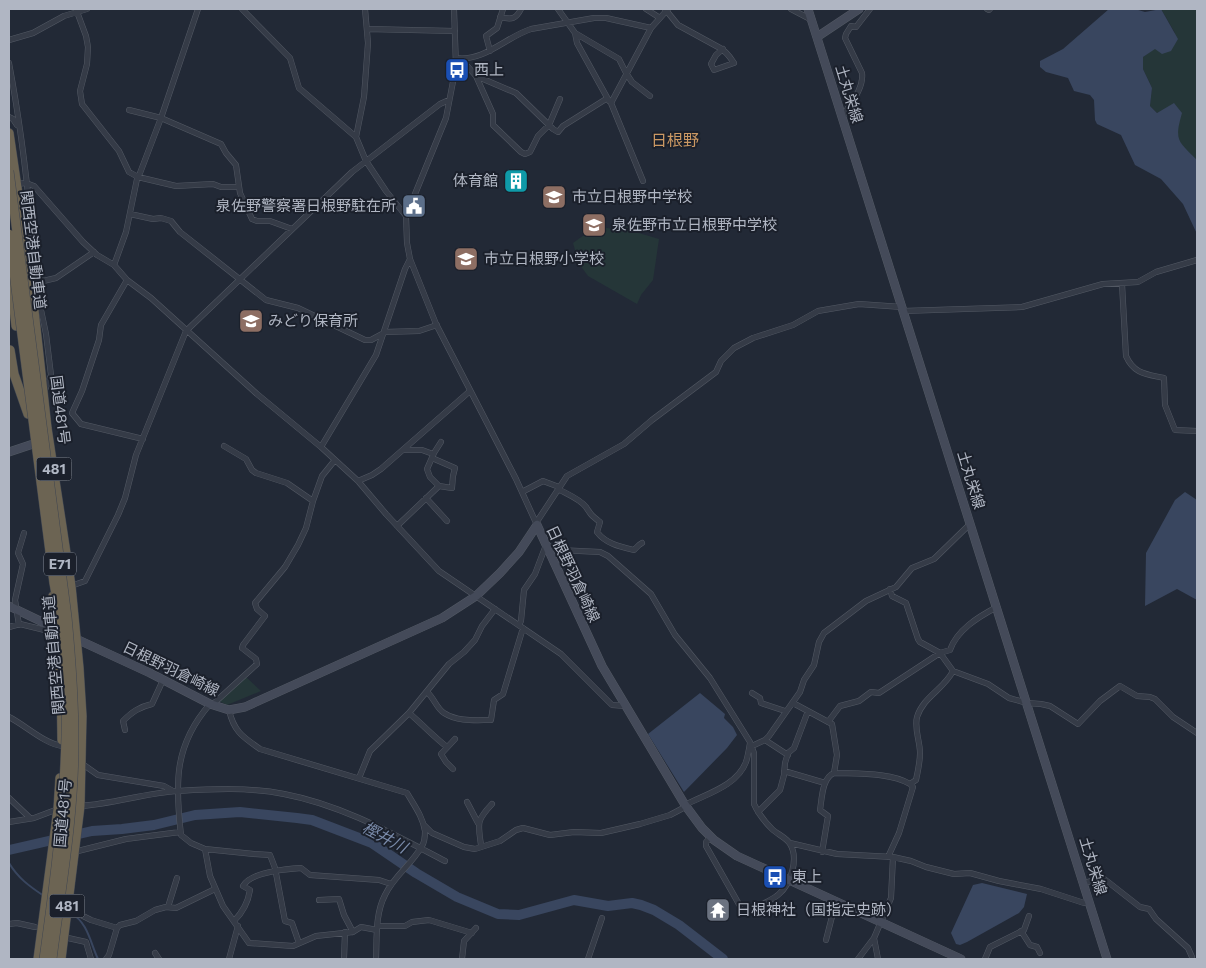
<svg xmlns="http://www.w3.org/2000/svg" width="1206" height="968" font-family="Commissioner,'Noto Sans JP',sans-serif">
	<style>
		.green { fill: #253638 }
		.water { fill: #39465f }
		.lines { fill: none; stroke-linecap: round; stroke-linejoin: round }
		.stream { stroke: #39465f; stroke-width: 2 }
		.river { stroke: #39465f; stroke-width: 10 }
		.street-casing { stroke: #535964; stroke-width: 6 }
		.secondary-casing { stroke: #535964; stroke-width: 9 }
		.highway-casing { stroke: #404651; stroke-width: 10 }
		.street { stroke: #353b47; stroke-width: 5 }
		.secondary { stroke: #444a59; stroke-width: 8 }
		.highway { stroke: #6c6453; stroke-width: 9 }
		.highway-bridge-casing { stroke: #404651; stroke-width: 10; stroke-linecap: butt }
		.highway-bridge { stroke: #6c6453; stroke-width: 9 }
		.labels { text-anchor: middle; stroke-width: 4; stroke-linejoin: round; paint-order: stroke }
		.shield { fill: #1b202b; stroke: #838995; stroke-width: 1 }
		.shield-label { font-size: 14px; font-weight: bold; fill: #b0b6c3 }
		.poi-label { font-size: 15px; fill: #b0b6c3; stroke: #1b202b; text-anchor: start }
		.street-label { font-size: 15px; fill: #b0b6c3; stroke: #1b202b }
		.neighbourhood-label { font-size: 16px; fill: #cb9863; stroke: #1b202b }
		.water-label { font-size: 16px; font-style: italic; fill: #7a8baa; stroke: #1b202b }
	</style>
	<rect width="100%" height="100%" fill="#222936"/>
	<path class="green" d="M1161,9H1197V160C1178,142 1174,141 1181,113L1174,104L1157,113L1150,106L1152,88L1143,69V57L1175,33Z
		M622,224L632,227V231L659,239L653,280L641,295L637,304L588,276L574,257L575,250L573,243L584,235L581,231L590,225L613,229L614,226L621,227Z
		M246,677L261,691L227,705L217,700Z"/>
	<path class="water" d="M1109,9H1135L1145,12L1161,9L1178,39L1171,51L1162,54L1155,49L1143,57V69L1152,88L1150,106L1157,113L1174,103L1182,113C1174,141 1178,141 1197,160V234L1183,204L1161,179L1135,165L1121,135L1097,124L1095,120L1094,100L1090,95L1074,91L1068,78L1046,72L1040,67V61L1063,49Z
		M1185,492L1197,500V600L1177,589L1145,606L1146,553L1175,500Z
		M700,693L725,714L724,718L733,727L737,735L727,748L684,792L648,734Z
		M982,883L1027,894L1024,907L1019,913L967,942L960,945L956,944L951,933L973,885Z"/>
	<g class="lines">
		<path class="stream" d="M9,863C18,878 29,886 44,896
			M71,913C88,923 90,942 98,959"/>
		<path class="river" d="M9,850L92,831L122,829L154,825L195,815L240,812L297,818L312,820L372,843L416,873L457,897L498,914L519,915L574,900L608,906L632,903L641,905L654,910L679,925L723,959"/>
		<defs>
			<path id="street" d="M76,9L86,36L88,47L87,64L80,91L82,104L119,151L129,172L138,177L176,186L213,184L221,187H239
				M242,9L290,58L299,88L356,137L366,161L386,191L406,216
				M454,9L456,66L446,118L406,216L407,243L410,259L436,324L516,479L537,525
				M558,9L575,33L577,43L609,101
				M646,9L660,18
				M665,9L678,25L720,48C727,52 730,57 734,63L714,70L711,64L716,55L723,49
				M791,9L812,20
				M987,9L989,10L990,9
				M500,17C512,20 516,19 521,9
				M367,29L455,31
				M575,33L619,59L626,73L632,82L650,96
				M9,40L33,33L64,16L87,9
				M490,51L486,36L497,28L503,9
				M456,58C484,62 506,37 531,29L594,18H606L651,28
				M461,59L476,76L516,93L553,129L558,132L563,126L606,99
				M9,63C19,116 26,170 31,224C32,237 31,250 32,263
				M476,76L493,114V125L521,152L525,154L530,152L538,136L549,125L560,99
				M129,110L161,118L221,144L226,153L236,165L240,193L252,219L257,221H270L292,229
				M9,117L13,119L17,125
				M842,117C850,104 864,89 862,73L845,38L846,34L851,26L856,27L870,9
				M356,137L364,97L368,43L365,9
				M643,181L611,103L651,28L668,9
				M16,184L26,183L34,186L83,242L97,255L114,265L127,280L151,298L257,394L321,447L358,481L386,514L439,571L561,654L612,705L626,706
				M130,214L153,219L161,218L171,221L180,232L266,300L298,308L365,340H371L384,333
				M114,265L126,232L137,179L140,173L161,118L198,9
				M30,275L43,281L56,278L94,252
				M127,280L101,325L99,340L82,391L72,413L81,424L143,439
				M35,281L46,334L51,375L45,390
				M1122,284L1126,356C1134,374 1146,374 1164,378L1165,405L1175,430L1197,431
				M903,311L1022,307L1103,284L1138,282L1156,272L1197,260
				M384,332L419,331L437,325
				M224,446L246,459L252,470L256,473L287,483L313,501
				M321,447L376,355L405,269L410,259
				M404,450H422L433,454
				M432,458L455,468L453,476L452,488L439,486
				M358,481L372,475L381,469L470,391
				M558,489C567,494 580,499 586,507C592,516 591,515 600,522L597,532C606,544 621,547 634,550L639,545L642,543
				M522,492L543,481L559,487
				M426,498L447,521
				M536,523L567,476L624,444L652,420L716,372L721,361L734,348L753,338L793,325L818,311L859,304L902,307
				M397,526L439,486L430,477L427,469L434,453L441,442
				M71,586L85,581L118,515L125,498L136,455L186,331L352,172L440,104L449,100
				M890,589L892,596L906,603L918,639L920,642L940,653L953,671L988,684L1009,698L1027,703L1041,704L1050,706L1078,724L1100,701L1120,686L1137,696L1150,697L1155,699L1173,717L1197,733
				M19,625L15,600L23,564L18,553L24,533
				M519,625L521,621L524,590L535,574L546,545L559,550L600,552L608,556L651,594L675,635L710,678L750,742L754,753V804C758,813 765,822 772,829C777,834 787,838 790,844C799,858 791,884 779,894C775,898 768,901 763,904
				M9,627L20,624L57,633
				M427,692C434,698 437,709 444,713C458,722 476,720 491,720L494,700L503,694L523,628
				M752,693L760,698L761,703L785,711
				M793,703L832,724L837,755L834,773C856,774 891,772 910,784L916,780C918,771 920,762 920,753C920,741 914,729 917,717C923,697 944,689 953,671
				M210,704C174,745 175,783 181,835L191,843L205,849L210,876L223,906L249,943L293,946L316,936L353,932L361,927L377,930
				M212,705L257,664L256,659L242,648L243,645L265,616L257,609L255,603L285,567L298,545L306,528L313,501L322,476L335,460
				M229,710C234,732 243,737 260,749L407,793C414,805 423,817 425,831C425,835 424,843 422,846C412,864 394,876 385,895C375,914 377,938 376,959
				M409,713C422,724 433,736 447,747
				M9,717C25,725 45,744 62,746
				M828,722L840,706L859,701L871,692L879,693L940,653L950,650C957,630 978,617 997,607
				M125,730L123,721C132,712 139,707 152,704L163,680
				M765,740L788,755
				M752,746L765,740L769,736L800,692L804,680L814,665L819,642L824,633L866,601L896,587L912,568L934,559L970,524
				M81,763L98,775L164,786L173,791
				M453,769L446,762L441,754L455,739
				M784,771L825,783
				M359,778L370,751L409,713L449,664L464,652L475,640L482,626L495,609
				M9,798L30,818
				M467,802L478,823
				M685,805C706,794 737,786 746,762C748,756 749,749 750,743
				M80,806C113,804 145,793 178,791C212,789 250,787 284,794C342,805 393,834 445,861
				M758,812L780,790L784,775L785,763L788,753L794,748L808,711
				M9,822L34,818L58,809
				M424,825L432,833L464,847L475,849L500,841L516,830L523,828L550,835L574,832L601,833L640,824L670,815L687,806
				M711,837L706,842V846L740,906
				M790,843L837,854L893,857L911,861L926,867L954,874L970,873L999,881L1041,889L1084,903H1090
				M481,845C478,823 476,821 492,804
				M205,849L254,854L270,855L275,868L285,921L292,923L299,943
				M74,852L126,839L180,832
				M822,852L828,816L820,810C822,798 822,778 834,773
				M888,857L899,833L913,787L910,784
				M1084,883L1103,878L1140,907L1149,909L1156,919L1188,948L1192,957
				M319,900L339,899L344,915L353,932
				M168,907L177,878
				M67,908L91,920L117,928L120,925L136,921L155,910L166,907L176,908L215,889
				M234,921C243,912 248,903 250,890L243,886C251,872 286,869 301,868L310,875L379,880L391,884
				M9,924L17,923L35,927
				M377,926H405L412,922L429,920L472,933
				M1021,931L1030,945L1037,947L1040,953
				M68,938L86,942L91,959
				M826,940L836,901
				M155,953L159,959
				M106,959L109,955L117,928
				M229,959L238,926
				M344,959L345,932
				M462,959L464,941L476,928
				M588,959L602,918
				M858,959L874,938
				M878,959L874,938L891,898L893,857
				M985,959L990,947L1024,930L1029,916"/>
			<path id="secondary" d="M808,9L1107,959
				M817,37L859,9
				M9,452L33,444
				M537,525L602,666L685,805L702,828L714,840L737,856L961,959
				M9,606L59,630
				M72,637L150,673L210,704L229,710L245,707L442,618L476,596L500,573L519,552L537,525"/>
			<path id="highway" d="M9,133L31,283L47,428L71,586L79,668L82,716L80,806L61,959
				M9,266L16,326
				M10,350L14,374L28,414
				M53,596L61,677L62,740
				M38,959L58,809L60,778"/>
		</defs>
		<use href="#street" class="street-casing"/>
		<use href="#secondary" class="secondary-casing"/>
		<use href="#highway" class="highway-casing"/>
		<use href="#street" class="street"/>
		<use href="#secondary" class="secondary"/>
		<use href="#highway" class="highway"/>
		<defs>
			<path id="highway-bridge" d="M9,171L67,617C71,659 74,701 74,743C74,815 61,888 52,959
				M9,234L54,583C57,600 61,618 63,636C73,744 59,852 44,959"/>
		</defs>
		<use href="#highway-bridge" class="highway-bridge-casing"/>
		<use href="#highway-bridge" class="highway-bridge"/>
	</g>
	<defs>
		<symbol id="bus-square" viewBox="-11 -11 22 22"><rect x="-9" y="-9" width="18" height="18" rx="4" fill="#1a4fb4" stroke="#1b202b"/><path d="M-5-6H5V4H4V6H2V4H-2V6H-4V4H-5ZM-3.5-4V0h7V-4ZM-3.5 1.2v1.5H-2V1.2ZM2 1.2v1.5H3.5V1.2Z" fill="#fff"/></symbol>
		<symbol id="building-square" viewBox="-11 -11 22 22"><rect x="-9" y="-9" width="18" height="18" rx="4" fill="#0f9aa8" stroke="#1b202b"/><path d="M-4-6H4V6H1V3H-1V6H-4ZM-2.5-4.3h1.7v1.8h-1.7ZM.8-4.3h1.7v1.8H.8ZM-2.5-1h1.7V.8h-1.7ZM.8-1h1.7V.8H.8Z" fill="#fff"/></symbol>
		<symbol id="school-square" viewBox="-11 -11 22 22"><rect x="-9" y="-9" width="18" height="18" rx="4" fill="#8d6e63" stroke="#1b202b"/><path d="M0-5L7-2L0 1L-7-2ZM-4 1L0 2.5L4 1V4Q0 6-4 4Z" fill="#fff"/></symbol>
		<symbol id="civic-square" viewBox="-11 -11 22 22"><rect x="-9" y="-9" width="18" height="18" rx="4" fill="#5c6f8a" stroke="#1b202b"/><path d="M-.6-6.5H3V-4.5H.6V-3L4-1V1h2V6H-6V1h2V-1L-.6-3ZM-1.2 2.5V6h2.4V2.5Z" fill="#fff"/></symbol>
		<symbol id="temple-square" viewBox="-11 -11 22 22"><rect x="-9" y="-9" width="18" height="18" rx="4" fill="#6b7280" stroke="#1b202b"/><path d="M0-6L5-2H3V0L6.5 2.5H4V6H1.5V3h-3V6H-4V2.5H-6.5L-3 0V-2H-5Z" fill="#fff"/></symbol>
	</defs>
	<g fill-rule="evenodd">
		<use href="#bus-square" x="443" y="56" width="28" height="28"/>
		<use href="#building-square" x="502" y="167" width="28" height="28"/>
		<use href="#school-square" x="540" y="183" width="28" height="28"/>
		<use href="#civic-square" x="400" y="192" width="28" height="28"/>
		<use href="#school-square" x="580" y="211" width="28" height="28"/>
		<use href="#school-square" x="452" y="245" width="28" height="28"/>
		<use href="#school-square" x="237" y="307" width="28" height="28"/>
		<use href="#bus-square" x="761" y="863" width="28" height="28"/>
		<use href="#temple-square" x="704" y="896" width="28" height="28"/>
	</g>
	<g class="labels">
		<g class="shield">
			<rect x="36.5" y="457.5" width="35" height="23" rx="4"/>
			<rect x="44" y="552.5" width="32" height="23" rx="4"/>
			<rect x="49.5" y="894.5" width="35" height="23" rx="4"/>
		</g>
		<g class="shield-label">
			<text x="54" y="474">481</text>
			<text x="60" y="569">E71</text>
			<text x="67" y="911">481</text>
		</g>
		<g class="poi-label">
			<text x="474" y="75">西上</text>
			<text x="498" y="186" text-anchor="end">体育館</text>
			<text x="572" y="202">市立日根野中学校</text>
			<text x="396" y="211" text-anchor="end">泉佐野警察署日根野駐在所</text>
			<text x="612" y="230">泉佐野市立日根野中学校</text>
			<text x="484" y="264">市立日根野小学校</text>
			<text x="268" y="326">みどり保育所</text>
			<text x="792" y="882">東上</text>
			<text x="736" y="915">日根神社（国指定史跡）</text>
		</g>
		<g class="street-label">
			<text transform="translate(849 94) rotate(73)" y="5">土丸栄線</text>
			<text transform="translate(33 250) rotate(83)" y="5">関西空港自動車道</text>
			<text transform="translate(60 410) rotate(83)" y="5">国道481号</text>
			<text transform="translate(971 480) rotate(73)" y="5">土丸栄線</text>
			<text transform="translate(573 574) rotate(65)" y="5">日根野羽倉崎線</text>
			<text transform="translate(54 655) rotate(-95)" y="5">関西空港自動車道</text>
			<text transform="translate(171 669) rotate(26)" y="5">日根野羽倉崎線</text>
			<text transform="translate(63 813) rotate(-85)" y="5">国道481号</text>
			<text transform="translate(1093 866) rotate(73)" y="5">土丸栄線</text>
		</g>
		<g class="neighbourhood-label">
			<text x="675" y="146">日根野</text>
		</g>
		<g class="water-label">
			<text transform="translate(385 837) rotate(28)" y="6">樫井川</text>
		</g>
	</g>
	<rect width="1206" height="968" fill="none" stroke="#b0b6c3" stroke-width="20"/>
</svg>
